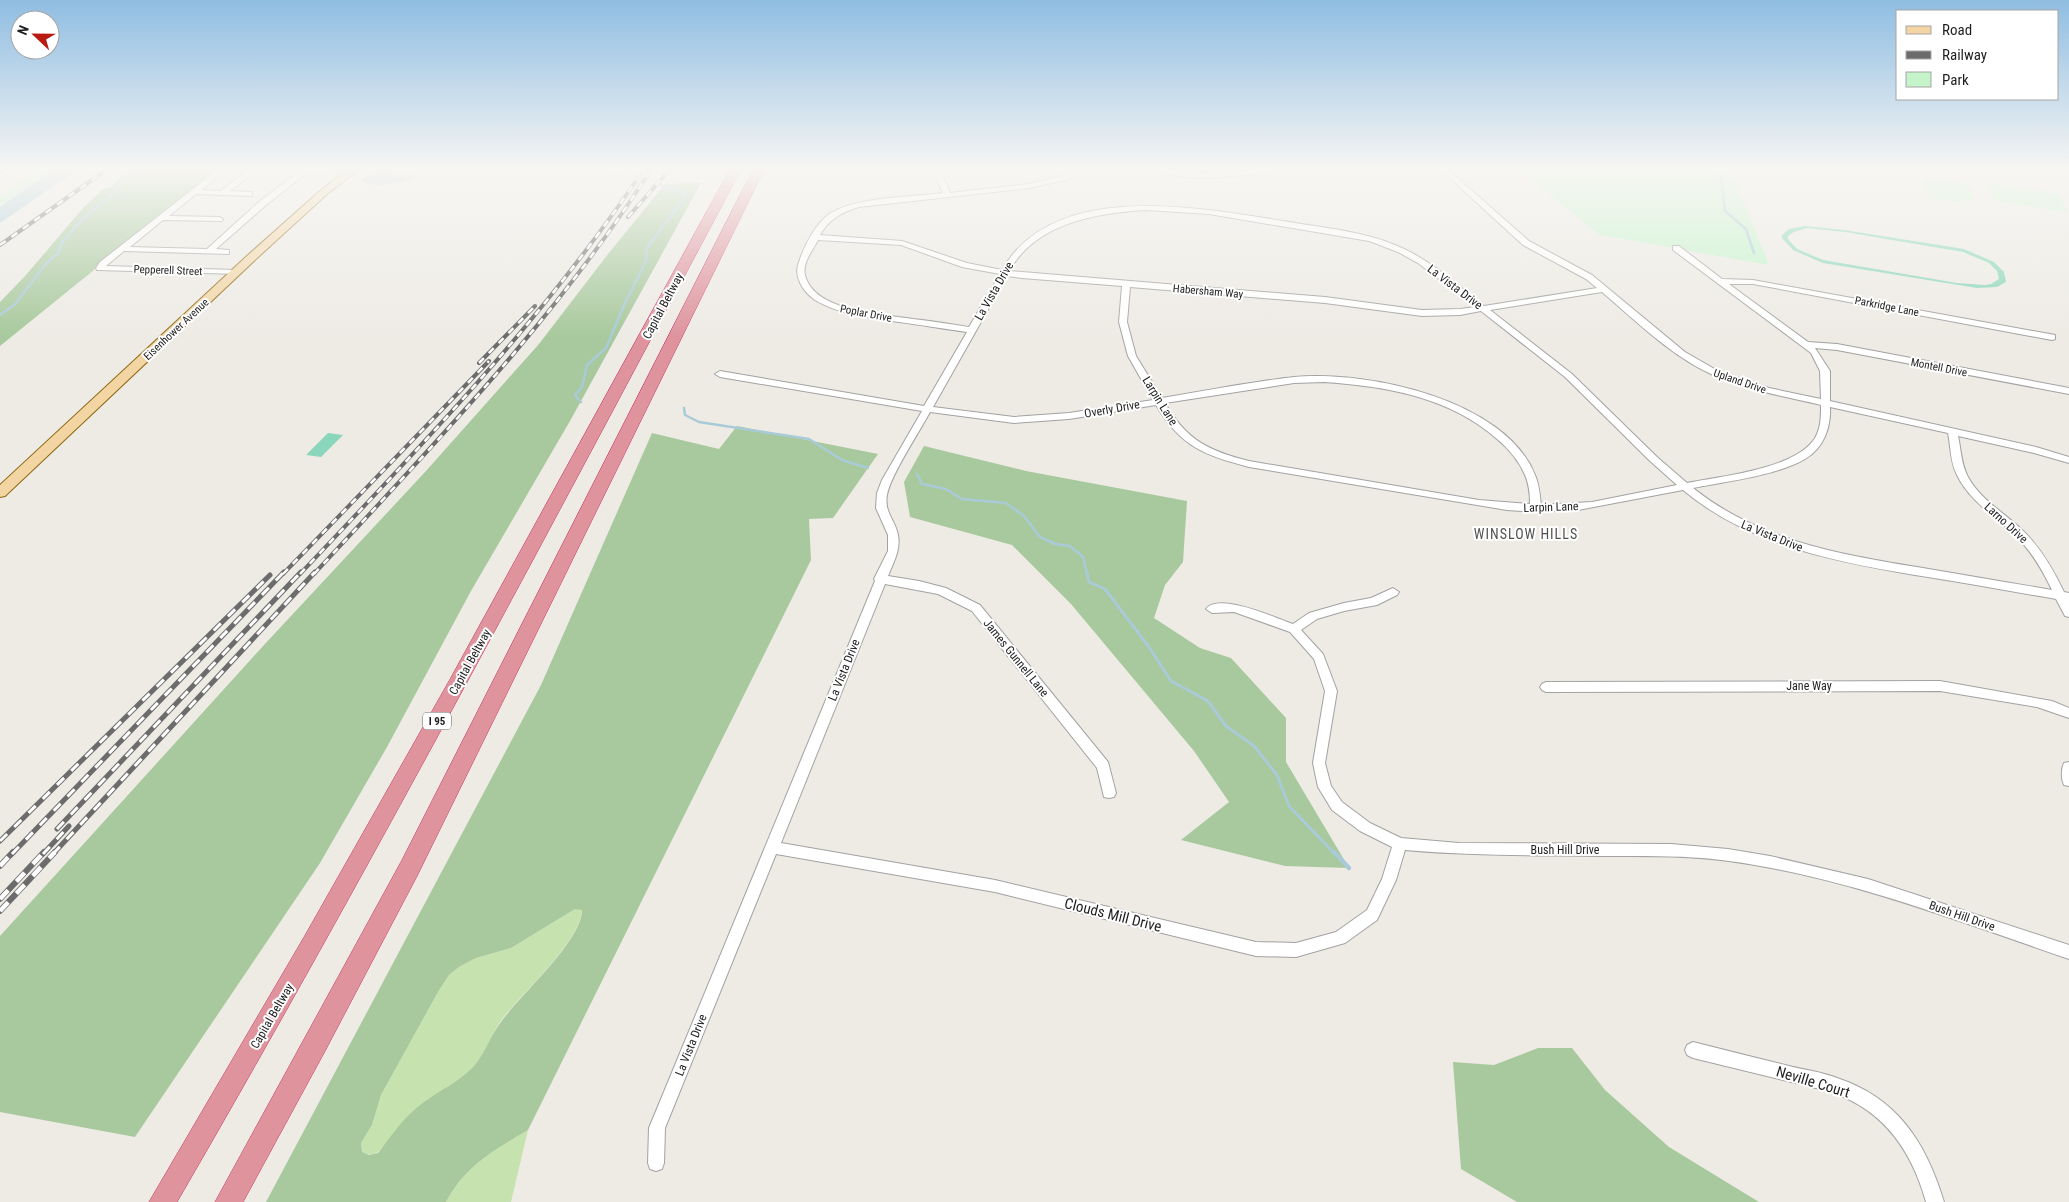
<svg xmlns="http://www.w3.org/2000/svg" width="2069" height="1202" font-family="'Roboto Condensed',sans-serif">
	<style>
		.grass { fill: #c6e3af }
		.forest { fill: #a8c99d; fill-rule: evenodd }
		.park { fill: #c5f4cb }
		.pitch { fill: #8ad6bc; fill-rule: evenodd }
		.water { fill: #a9cbd8 }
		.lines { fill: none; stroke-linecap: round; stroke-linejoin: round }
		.stream-far2 { stroke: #a9cbd8; stroke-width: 2.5 }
		.stream-far1 { stroke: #a9cbd8; stroke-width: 3 }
		.stream { stroke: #a9cbd8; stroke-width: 4.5 }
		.minor-casing { stroke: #a2a2a2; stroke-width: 2 }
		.major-casing { stroke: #8a670e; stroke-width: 2 }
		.highway-casing { stroke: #c93460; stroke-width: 1 }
		.minor { fill: #fff; fill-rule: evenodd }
		.major { fill: #f3d5a4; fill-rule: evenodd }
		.highway { fill: #de939d; fill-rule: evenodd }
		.rail-far2-casing { stroke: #6c6c6c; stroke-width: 4 }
		.rail-far1-casing { stroke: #6c6c6c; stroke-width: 5 }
		.rail-casing { stroke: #6c6c6c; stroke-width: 6 }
		.rail-far2 { stroke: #fff; stroke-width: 2.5; stroke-dasharray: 7; stroke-linecap: butt }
		.rail-far1 { stroke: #fff; stroke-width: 3; stroke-dasharray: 10; stroke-linecap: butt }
		.rail { stroke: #fff; stroke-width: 4.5; stroke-dasharray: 12; stroke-linecap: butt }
		.labels { text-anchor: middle; stroke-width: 4; stroke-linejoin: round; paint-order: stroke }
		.far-street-label { font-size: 11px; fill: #1e1e1e; stroke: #fff }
		.shield { fill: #fff; stroke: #626262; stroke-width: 1 }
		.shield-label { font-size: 11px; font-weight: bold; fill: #1e1e1e }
		.street-label { font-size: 12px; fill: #1e1e1e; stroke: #fff }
		.neighbourhood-label { font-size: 14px; letter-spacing: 1px; fill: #515151; stroke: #fff }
		.near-street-label { font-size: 15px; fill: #1e1e1e; stroke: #fff }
	</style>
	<rect width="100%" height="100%" fill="#eeebe5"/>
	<path class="grass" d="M575,909H582C581,942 520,994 500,1022C490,1037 485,1055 472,1068C454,1087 427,1096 408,1116C402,1123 383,1150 376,1153C371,1156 367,1154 362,1152L361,1143L372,1125L381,1095L438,992L449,975L459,967L476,958L511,948Z
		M528,1130L511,1202H446C466,1165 493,1151 528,1130Z"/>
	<path class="forest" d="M130,168H220L96,266L94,270L0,346V302L26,275L83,208L102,190L112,186Z
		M701,183L570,421L471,591L387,747L320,863L135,1137L0,1112V936L264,645L426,471L539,344L608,254L665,184Z
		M737,426L878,454L833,518L809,519L811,560L528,1130C493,1151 466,1165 446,1202H266L541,685L652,433L719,449ZM575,909L582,910C582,941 520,995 501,1022C490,1036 485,1054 473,1067C459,1082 440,1090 424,1102C405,1115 392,1135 378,1153L369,1155L362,1152L361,1143L372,1125L381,1095L438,992L449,975L459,967L476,958L511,948Z
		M924,446L1026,471L1187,501L1183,562L1165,585L1154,618L1200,648L1231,658L1286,718V762L1349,868L1285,866L1181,840L1229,802L1194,751L1071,604L1012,545L910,517L904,482Z
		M1538,1048H1572L1605,1090L1669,1147L1759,1202H1517L1461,1169L1453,1062L1494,1065Z"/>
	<path class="park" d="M41,168H55L0,206V196Z
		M1517,168H1730L1769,265L1600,235Z
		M1922,177L1968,184L1975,201L1961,199L1962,203L1930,198Z
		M1985,183L2058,193L2068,212L1994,201Z"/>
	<path class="pitch" d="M1804,226L1844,230L1964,249L1994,262L2004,272L2006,282L1997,287L1977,288L1823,263L1793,250L1782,238V235L1789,229ZM1807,228L1845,232L1963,252L1989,263L1997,271L1999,279L1991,284L1985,285L1957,283L1823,260L1797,249L1788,239V236L1794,232Z
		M328,433L343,435L321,457L306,455Z"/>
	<path class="water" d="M56,168H80L0,223V207Z
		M379,171L417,176C407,183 373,188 362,182V180L370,174Z"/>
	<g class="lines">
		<path class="stream-far2" d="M1720,168L1725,211L1746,229L1754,253
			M601,171L620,176
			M0,315L15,304L45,265L59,252L61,244L75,227L94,209L107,200L134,168
			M581,402L575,395L582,387L587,365L606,348L625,303L646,261L647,248L687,194L663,187L660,181
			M684,408L685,415L699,422L809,439L842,460L868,468
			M917,474L922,484L946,489L962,499L1006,503L1024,516L1040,537L1055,544L1070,546L1083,557L1087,574"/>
		<path class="stream-far1" d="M1087,572L1089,582L1105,589L1149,647L1171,681L1208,701L1226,726L1254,746L1277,775L1289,806L1335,854"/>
		<path class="stream" d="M1334,852L1349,868"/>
		<defs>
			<path id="minor" d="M9,168H17L0,179V174Z
				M220,168H228L201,190L221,191L251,168H259L230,191L249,192H252V196L196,194L169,216L219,217L223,219L222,221L163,220L130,247L207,249L260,201L300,171L283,168C297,168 320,165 332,172L328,174L308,172L266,205L216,249L229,250V254L124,251L106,266L236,270H239V274L97,270L96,268L100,262Z
				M926,168C942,168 944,179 950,193L1029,184L1061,176L1077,168H1086L1066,180L1029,188L859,207C842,212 829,219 820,235L902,241L967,263L1002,270C1054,179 1200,208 1283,221C1323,228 1367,231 1404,249C1434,263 1458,286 1484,306L1597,288L1586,279L1523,245L1439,168H1446L1529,241L1592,275L1685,352L1718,371L1769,388L1821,399L1820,371L1811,353L1673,250V246H1679L1722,279L1753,280L2055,335V339L2052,340L1753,284H1729L1808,342L1837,344L2069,388V394L1837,350L1815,348L1830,371V401L2036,447L2069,457V463L2034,453L1958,436C1961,449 1961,464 1968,477C1980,499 2003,512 2020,528C2040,546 2053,569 2064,592L2069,593V617L2065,616L2056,599C2009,591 1962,582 1915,575C1832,561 1749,545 1683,490L1578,510L1536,512L1507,510L1249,467C1204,455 1181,447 1156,405L1069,419L1014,423L930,412C920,431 890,476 887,495C884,513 895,519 898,535C901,550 893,563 888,576L919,581L946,588L980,605L1108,762L1116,793L1114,797L1109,798L1104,797L1097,768L972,611L938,594L885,584L781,843L995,880L1256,942L1296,943L1336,932L1367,910L1382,879L1392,847L1360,831L1332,810L1318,787L1313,763L1325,691L1314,659L1290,632L1234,612L1212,613L1206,609C1219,592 1276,618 1293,624L1309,613L1344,603L1371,598L1393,588L1399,592L1397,595L1377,605L1344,611L1317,619L1301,630L1323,654L1337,691L1325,763L1331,786L1342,802L1370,823L1401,838L1459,843L1671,844L1728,849L1770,856L1868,879L2069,945V959C1958,921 1846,877 1729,861C1686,855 1644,856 1601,856C1535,855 1470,856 1405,850L1396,880L1377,920L1345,943L1296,957L1256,956L995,892L776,854L665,1128L664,1163L662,1169L656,1171L650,1169L648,1163L649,1128L875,581L874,579L888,551V535L876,508L877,493L882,480L922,411L720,377L715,374L720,371L924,406L967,332C944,329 922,325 899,322C871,318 840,315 815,300C803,292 793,276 799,262C804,246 817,221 831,213C856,197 913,197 943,193L936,177ZM1146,210L1209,214L1369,241L1398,252L1418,263L1475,307L1460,309L1422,310L1325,297L1009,271C1036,223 1096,213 1146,210ZM818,240L901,245L962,267L1000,274L969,327C950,324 932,321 913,319C882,314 814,312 805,275C802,263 813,250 818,240ZM1007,276L1022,278L1122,286L1119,322L1128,356L1153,400L1069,413L1014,417L933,407ZM1130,287L1325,303L1422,316L1460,315L1481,311L1565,377L1650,461L1677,485L1592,502L1541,505C1540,495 1539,484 1535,475C1505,399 1366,370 1294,377C1250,382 1205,391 1162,398L1136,356L1127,322ZM1602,292C1636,321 1670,355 1711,374C1742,389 1787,397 1821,405C1821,417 1821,428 1815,438C1796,469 1721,476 1687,483L1657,457L1572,374L1490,310ZM1324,382C1385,386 1450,397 1497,439C1508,448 1519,461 1525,475C1529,484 1530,494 1530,504L1479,500L1249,461C1209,451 1186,440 1165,403L1294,383ZM1830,407L1948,433C1951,447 1950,462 1957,475C1969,500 1993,515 2013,533C2030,549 2042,569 2052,590C2007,582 1962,575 1917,567C1837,554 1758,540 1693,488C1724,482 1779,475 1805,459C1824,448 1831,427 1830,407Z
				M1151,168L1204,173L1266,168L1291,169L1287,171C1251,173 1182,186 1151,168Z
				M1940,681L2052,701L2069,708V718L2037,707L1940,691L1546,692L1542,690L1540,687L1542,684L1546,682Z
				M2069,762V786L2064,785C2061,779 2061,769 2064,763Z
				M1693,1042C1725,1050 1757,1058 1789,1066C1805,1070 1822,1072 1837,1078C1898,1098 1926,1143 1944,1202H1926C1911,1148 1881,1106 1824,1090L1693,1058L1687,1055L1685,1050L1687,1045Z"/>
			<path id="major" d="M349,168H360L326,195L256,259L5,496L0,497V485L248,255L320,191Z"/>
			<path id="highway" d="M731,168H742C557,515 374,862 177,1202H149L303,939L448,683Z
				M754,168H765L417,876L325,1051L243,1202H215L401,862Z"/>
		</defs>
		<use href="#minor" class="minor-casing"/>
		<use href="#major" class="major-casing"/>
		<use href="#highway" class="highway-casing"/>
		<use href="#minor" class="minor"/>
		<use href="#major" class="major"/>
		<use href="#highway" class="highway"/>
		<defs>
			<path id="rail-far2" d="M628,217L671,168
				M0,245L109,168
				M479,363L535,306
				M283,574L489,361
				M300,574C422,445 540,323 640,175
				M314,574C434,444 557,318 652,168"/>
			<path id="rail-far1" d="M57,829L301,572
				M0,841L270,575
				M12,854L284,572
				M43,854L69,826
				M53,854L315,572"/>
			<path id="rail" d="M0,866L13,852
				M0,899L44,852
				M0,911L55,852"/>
		</defs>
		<use href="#rail-far2" class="rail-far2-casing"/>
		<use href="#rail-far1" class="rail-far1-casing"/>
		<use href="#rail" class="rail-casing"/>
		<use href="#rail-far2" class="rail-far2"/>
		<use href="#rail-far1" class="rail-far1"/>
		<use href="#rail" class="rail"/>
	</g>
	<linearGradient id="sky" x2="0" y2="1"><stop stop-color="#8fbde2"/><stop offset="0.5" stop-color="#f7f6f3"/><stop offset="1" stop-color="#f7f6f3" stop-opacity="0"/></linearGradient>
	<rect width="2069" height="337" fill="url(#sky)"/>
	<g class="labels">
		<g class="far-street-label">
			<text transform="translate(168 270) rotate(2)" y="4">Pepperell Street</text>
			<text transform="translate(1208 291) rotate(5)" y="4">Habersham Way</text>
			<text transform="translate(1887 306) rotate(11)" y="4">Parkridge Lane</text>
			<text transform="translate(866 313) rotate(11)" y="4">Poplar Drive</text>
			<text transform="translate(176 329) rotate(-43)" y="4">Eisenhower Avenue</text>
			<text transform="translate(1939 367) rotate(11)" y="4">Montell Drive</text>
			<text transform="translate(1740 381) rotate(19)" y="4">Upland Drive</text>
		</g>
		<rect class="shield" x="423" y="712.5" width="28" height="17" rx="4"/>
		<g class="shield-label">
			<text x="437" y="725">I 95</text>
		</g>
		<g class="street-label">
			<text transform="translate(1455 287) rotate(37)" y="4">La Vista Drive</text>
			<text transform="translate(994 291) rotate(-60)" y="4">La Vista Drive</text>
			<text transform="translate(663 306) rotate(-62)" y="4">Capital Beltway</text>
			<text transform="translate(1160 401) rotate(58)" y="4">Larpin Lane</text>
			<text transform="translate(1112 409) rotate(-10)" y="4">Overly Drive</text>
			<text transform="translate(1551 507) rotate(-2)" y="4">Larpin Lane</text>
			<text transform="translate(2006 523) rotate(42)" y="4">Larno Drive</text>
			<text transform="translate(1772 536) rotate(22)" y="4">La Vista Drive</text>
			<text transform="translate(1016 658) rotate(51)" y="4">James Gunnell Lane</text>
			<text transform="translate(470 662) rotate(-61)" y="4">Capital Beltway</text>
			<text transform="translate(844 670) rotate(-68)" y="4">La Vista Drive</text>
			<text x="1809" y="690">Jane Way</text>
			<text x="1565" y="854">Bush Hill Drive</text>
			<text transform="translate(1962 916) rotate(19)" y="4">Bush Hill Drive</text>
			<text transform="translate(272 1016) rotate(-60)" y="4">Capital Beltway</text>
			<text transform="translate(691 1045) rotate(-68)" y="4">La Vista Drive</text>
		</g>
		<g class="neighbourhood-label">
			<text x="1526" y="539">WINSLOW HILLS</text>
		</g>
		<g class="near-street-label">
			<text transform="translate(1113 915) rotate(14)" y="5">Clouds Mill Drive</text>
			<text transform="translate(1813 1082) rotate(17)" y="5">Neville Court</text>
		</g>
	</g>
	<rect x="1896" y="10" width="162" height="90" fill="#ffffff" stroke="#a5a5a5"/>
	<rect x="1906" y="26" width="25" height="8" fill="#f3d5a4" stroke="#a5a5a5"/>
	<text x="1942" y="35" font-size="15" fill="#1e1e1e">Road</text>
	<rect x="1906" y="51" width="25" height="8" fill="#6c6c6c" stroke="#a5a5a5"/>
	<text x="1942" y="60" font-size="15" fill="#1e1e1e">Railway</text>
	<rect x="1906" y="72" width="25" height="15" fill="#c5f4cb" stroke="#a5a5a5"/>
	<text x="1942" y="85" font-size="15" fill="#1e1e1e">Park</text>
	<g transform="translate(35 35) rotate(292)"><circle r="24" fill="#ffffff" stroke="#a5a5a5"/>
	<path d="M0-4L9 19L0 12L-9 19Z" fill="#b91b12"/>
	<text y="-8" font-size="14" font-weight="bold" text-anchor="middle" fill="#1e1e1e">N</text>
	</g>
</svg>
